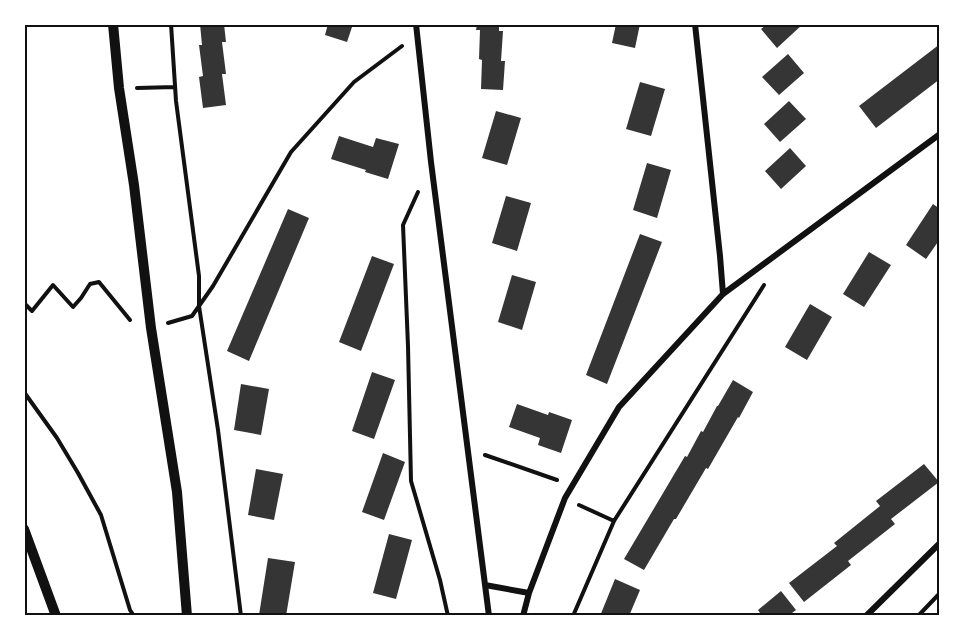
<svg xmlns="http://www.w3.org/2000/svg" width="964" height="640" font-family="Merriweather,serif">
	<style>
		.building { fill: #353535 }
		.lines { fill: none; stroke-linecap: round; stroke-linejoin: round }
		.path { stroke: #111; stroke-width: 4 }
		.minor { stroke: #111; stroke-width: 6 }
		.tertiary { stroke: #111; stroke-width: 10 }
		.neatline { fill: none; stroke: #111; stroke-width: 2 }
	</style>
	<rect width="100%" height="100%" fill="#fff"/>
	<path class="building" d="M200,24H224L226,42H222L226,74H222L226,105L203,108L199,77L203,76L199,45H202Z
		M328,24H353L347,42L325,35Z
		M477,24H499V31H503L501,61H505L503,90L481,89L482,60L479,59L480,30H476Z
		M616,24H640L635,48L612,43Z
		M767,24H803L777,48L761,29Z
		M940,44V79L876,128L859,106Z
		M788,54L804,73L779,95L762,77Z
		M640,82L665,89L651,136L626,129Z
		M789,101L806,119L780,142L764,124Z
		M496,111L521,118L507,165L482,158Z
		M339,136L373,147L376,138L399,144L388,179L365,172L366,170L331,159Z
		M790,148L806,166L781,189L765,171Z
		M647,163L671,170L657,218L633,210Z
		M506,196L531,203L517,251L492,243Z
		M933,204L940,209V239L926,259L906,245Z
		M288,209L309,218L249,361L227,351Z
		M640,234L662,242L607,384L586,375Z
		M869,252L891,265L864,307L843,294Z
		M372,256L394,264L361,351L339,342Z
		M512,275L536,282L522,330L498,322Z
		M810,304L832,317L807,360L785,347Z
		M372,372L395,380L374,439L352,431Z
		M733,380L753,392L739,418L738,417L708,469L706,468L676,519H674L644,570L624,559L685,456L687,457L701,431L703,432L717,406H718Z
		M241,384L269,389L261,435L234,430Z
		M517,404L548,415L549,412L572,420L561,453L538,445L540,438L509,427Z
		M383,453L405,462L384,520L362,512Z
		M924,464L939,482L891,519L895,524L848,561L851,565L804,602L789,583L837,546L834,543L880,506L876,501Z
		M256,469L283,474L274,520L248,515Z
		M389,534L412,540L396,599L373,593Z
		M268,558L295,562L286,616L259,615Z
		M615,579L640,590L629,616H600Z
		M781,591L796,610L788,616H756L760,613L758,610Z"/>
	<g class="lines">
		<path class="path" d="M171,24L176,101L199,276V306L218,430L241,616
			M137,88L175,87
			M418,192L403,225L408,346L411,481L440,580L448,616
			M24,303L32,311L53,285L73,307L81,298L90,284L99,282L130,320
			M168,323L192,316L213,286L291,152L354,82L402,46
			M24,392L57,438L78,473L101,515L130,610L134,616
			M485,455L557,480
			M579,505L614,521
			M573,616L614,521L764,285
			M918,616L940,593"/>
		<path class="minor" d="M416,24L431,162L489,616
			M695,24L720,256L723,294
			M485,585L529,593
			M523,616L529,593L565,498L619,407L723,294L940,134
			M866,616L940,543"/>
		<path class="tertiary" d="M113,24L119,88L134,185L151,328L177,492L187,616
			M24,529L56,616"/>
	</g>
	<rect width="964" height="640" fill="none" stroke="#ffffff" stroke-width="51"/>
	<rect x="26" y="26" width="912" height="588" class="neatline"/>
</svg>
